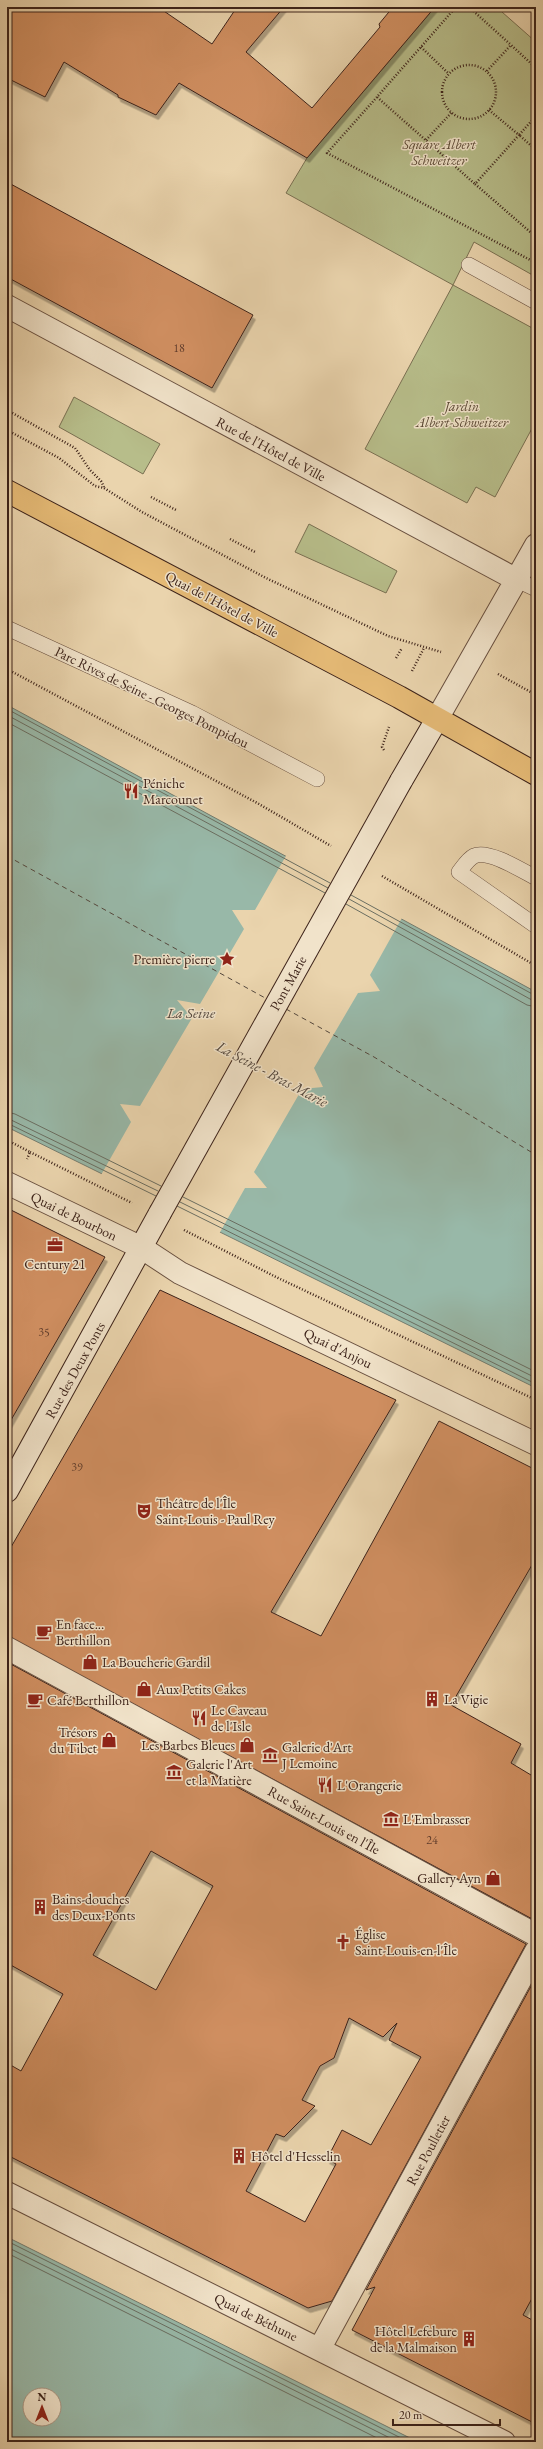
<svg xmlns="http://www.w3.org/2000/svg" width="543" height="2449" font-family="'EB Garamond',serif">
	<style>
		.green { fill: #b7bd8a; stroke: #7a7052 }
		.water { fill: #98b8a8; stroke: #747c6f; fill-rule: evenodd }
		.pier { fill: #ead4ad }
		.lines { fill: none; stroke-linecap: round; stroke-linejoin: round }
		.shore { stroke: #6a6e61; stroke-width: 1 }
		.ferry { stroke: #54483e; stroke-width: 1; stroke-dasharray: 5 4; stroke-linecap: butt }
		.building { fill: #cf8e61; stroke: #3d231a; fill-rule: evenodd; filter: url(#shadow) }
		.lane-casing { stroke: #684f3f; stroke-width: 16 }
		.street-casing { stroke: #684f3f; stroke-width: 24 }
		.secondary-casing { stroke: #3d231a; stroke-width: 24 }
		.primary-casing { stroke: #3d231a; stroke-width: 24 }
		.path { stroke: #3d231a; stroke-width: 2.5; stroke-dasharray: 1 2; stroke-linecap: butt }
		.lane { stroke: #f1e3ca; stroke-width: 15 }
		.street { stroke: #f1e3ca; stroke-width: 22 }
		.secondary { stroke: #f1e3ca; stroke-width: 22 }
		.primary { stroke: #e5ba76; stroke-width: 22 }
		.secondary-bridge-casing { stroke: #3d231a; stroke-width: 24; stroke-linecap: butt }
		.secondary-bridge { stroke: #f1e3ca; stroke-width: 22 }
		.labels { text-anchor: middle; stroke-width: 3; stroke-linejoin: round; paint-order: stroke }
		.number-label { font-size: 12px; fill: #623e2c }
		.park-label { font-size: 14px; font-style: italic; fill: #5c4a36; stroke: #f1e3ca }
		.street-label { font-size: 14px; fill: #3d231a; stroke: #f1e3ca }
		.poi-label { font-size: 14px; fill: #3d231a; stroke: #f1e3ca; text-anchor: start }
		.water-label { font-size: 15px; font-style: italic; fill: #54483e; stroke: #f1e3ca }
	</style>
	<defs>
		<filter id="shadow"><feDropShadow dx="2.5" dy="4.5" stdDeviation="0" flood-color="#0004"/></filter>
	</defs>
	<rect width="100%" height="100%" fill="#ead4ad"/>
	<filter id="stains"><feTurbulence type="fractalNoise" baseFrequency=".005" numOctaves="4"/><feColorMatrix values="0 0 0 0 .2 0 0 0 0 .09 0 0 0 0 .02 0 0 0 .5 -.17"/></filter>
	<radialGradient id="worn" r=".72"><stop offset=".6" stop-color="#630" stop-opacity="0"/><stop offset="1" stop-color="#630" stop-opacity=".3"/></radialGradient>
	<path class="green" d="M435,7H500L503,10L502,12L536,42V277L474,242L453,285L536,330V421L495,497L476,487L467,503L365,449L453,285L286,193L307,158Z
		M74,397L160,444L143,474L59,427Z
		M309,524L397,571L386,593L295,552Z"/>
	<path class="water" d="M7,705L536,992V1388L7,1127Z
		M7,2237L418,2442H7ZM30,2395H54V2419H30Z"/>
	<path class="pier" d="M287,854L403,916L370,975L380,991L358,993L314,1068L323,1087L302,1089L254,1172L267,1188H245L219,1234L101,1175L131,1122L120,1104L140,1106L192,1018L177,1000L200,1004L244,929L232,910H255Z"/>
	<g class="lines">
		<path class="shore" d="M7,709L330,883
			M7,715L328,888
			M7,722L325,893
			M351,895L536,996
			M349,899L530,999L536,1001
			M346,904L527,1005L536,1007
			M7,1112L15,1114L161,1186
			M7,1118L158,1191
			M7,1123L156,1196
			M183,1197L536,1372
			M180,1202L536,1378
			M177,1206L536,1384
			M7,2241L409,2442
			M7,2247L398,2442
			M7,2253L385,2442"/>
		<path class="ferry" d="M7,856L267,999
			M286,1009L374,1057L536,1155"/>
	</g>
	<path class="building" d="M7,7H158L212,44L237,7H284L246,52L312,108L380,27L379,24L393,7H435L307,158L179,83L156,115L118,97V95L64,62L45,97L7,78Z
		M7,182L253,315L212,388L7,277Z
		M7,1208L105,1257L7,1427Z
		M160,1290L396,1400L271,1612L321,1636L439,1421L536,1470V1558L451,1705L521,1744L511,1763L536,1778V1921L7,1636V1554Z
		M7,1662L526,1944L332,2301L308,2308L7,2155V2063L21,2071L63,1994L7,1963ZM151,1851L213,1886L156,1990L93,1955ZM349,2018L383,2037L397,2023L389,2040L421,2057L371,2145L342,2130L327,2159L336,2164L305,2222L246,2191L276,2134L284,2137L315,2106L302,2100L320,2066L334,2058Z
		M536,1977V2291L523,2315L536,2322V2424L352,2330L375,2287L366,2290Z"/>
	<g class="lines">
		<defs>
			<path id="lane" d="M469,265L536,302
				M517,580L536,589
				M7,628L192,713L317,779
				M536,878C523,871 488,849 474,856C468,859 463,867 459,872L536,926"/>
			<path id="street" d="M7,306L517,580
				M437,719L536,545
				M7,1183L142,1248L180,1273L536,1444
				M7,1648L536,1935
				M7,2193L504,2442
				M320,2348L536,1951"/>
			<path id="secondary" d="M401,781L437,719
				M7,1491L160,1213"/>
			<path id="primary" d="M7,491L399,697L536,774"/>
		</defs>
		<use href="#lane" class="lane-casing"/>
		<use href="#street" class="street-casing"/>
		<use href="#secondary" class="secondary-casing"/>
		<use href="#primary" class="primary-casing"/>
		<path class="path" d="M456,7L377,97L475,184
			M469,7L511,45
			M421,47L449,74
			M442 92a27 27 0 1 1 54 0a27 27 0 1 1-54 0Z
			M487,71L511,45L536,68
			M377,97L327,153L536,263
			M489,110L519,135L475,184L536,237
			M536,116L519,135L536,150
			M426,140L452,112
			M7,410L75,448L90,470L101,481L104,487
			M7,430L59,458L95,486L104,488L142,512L266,578L388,636L441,652
			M151,497L176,510
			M230,539L255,552
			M396,658L402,648
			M7,669L259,804L331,846
			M412,671L424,648
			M498,674L536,695
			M384,750L382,747L389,727
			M382,876L536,966
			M7,1140L30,1152L27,1159
			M30,1152L132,1203
			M184,1230L276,1277L536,1400"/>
		<use href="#lane" class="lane"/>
		<use href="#street" class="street"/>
		<use href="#secondary" class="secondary"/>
		<use href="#primary" class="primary"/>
		<defs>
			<path id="secondary-bridge" d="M160,1213L401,781"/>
		</defs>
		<use href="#secondary-bridge" class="secondary-bridge-casing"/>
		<use href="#secondary-bridge" class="secondary-bridge"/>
	</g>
	<defs>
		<symbol id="restaurant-bare" viewBox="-9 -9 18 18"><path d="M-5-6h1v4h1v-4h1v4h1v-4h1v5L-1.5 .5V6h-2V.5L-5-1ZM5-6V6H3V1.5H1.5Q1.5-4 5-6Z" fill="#8f2418" stroke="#f1e3ca" stroke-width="2.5" paint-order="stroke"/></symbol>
		<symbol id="sight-bare" viewBox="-9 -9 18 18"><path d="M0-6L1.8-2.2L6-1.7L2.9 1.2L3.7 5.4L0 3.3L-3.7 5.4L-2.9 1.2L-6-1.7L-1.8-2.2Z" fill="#8f2418" stroke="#f1e3ca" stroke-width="2.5" paint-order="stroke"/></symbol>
		<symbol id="office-bare" viewBox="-9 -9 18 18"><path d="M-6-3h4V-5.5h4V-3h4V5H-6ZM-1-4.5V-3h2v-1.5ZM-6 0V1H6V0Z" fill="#8f2418" stroke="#f1e3ca" stroke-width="2.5" paint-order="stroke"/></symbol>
		<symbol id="theatre-bare" viewBox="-9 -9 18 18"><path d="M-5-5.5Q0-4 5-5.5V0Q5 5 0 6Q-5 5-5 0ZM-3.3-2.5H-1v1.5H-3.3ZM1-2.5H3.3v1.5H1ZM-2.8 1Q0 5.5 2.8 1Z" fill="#8f2418" stroke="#f1e3ca" stroke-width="2.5" paint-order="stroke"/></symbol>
		<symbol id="cafe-bare" viewBox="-9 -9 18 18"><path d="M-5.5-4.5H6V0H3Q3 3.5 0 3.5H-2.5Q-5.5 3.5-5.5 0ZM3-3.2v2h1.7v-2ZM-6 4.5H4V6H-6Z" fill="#8f2418" stroke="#f1e3ca" stroke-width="2.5" paint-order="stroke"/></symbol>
		<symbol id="shop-bare" viewBox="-9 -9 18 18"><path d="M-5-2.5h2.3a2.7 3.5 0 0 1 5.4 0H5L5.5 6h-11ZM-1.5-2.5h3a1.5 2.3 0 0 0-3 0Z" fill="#8f2418" stroke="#f1e3ca" stroke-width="2.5" paint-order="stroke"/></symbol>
		<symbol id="building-bare" viewBox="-9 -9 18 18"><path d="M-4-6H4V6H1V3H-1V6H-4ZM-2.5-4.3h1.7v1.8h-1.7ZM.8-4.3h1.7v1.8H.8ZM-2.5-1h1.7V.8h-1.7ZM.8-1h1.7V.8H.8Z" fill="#8f2418" stroke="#f1e3ca" stroke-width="2.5" paint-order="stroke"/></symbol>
		<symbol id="museum-bare" viewBox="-9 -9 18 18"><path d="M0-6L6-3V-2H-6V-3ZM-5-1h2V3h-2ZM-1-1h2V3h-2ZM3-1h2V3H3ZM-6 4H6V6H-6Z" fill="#8f2418" stroke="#f1e3ca" stroke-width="2.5" paint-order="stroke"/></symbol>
		<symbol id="church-bare" viewBox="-9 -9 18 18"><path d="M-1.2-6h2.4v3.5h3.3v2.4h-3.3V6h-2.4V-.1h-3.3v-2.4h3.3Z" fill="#8f2418" stroke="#f1e3ca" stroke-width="2.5" paint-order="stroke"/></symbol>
	</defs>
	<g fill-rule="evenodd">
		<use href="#restaurant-bare" x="120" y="780" width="22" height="22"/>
		<use href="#sight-bare" x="216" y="948" width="22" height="22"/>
		<use href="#office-bare" x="44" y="1234" width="22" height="22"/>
		<use href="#theatre-bare" x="133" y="1500" width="22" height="22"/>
		<use href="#cafe-bare" x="33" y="1621" width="22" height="22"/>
		<use href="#shop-bare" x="79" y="1651" width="22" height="22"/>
		<use href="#shop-bare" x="133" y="1678" width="22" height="22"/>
		<use href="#building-bare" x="421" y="1688" width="22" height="22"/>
		<use href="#cafe-bare" x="24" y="1689" width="22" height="22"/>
		<use href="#restaurant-bare" x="188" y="1707" width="22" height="22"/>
		<use href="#shop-bare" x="98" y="1729" width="22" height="22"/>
		<use href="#shop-bare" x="236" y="1734" width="22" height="22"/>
		<use href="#museum-bare" x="259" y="1744" width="22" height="22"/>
		<use href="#museum-bare" x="163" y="1761" width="22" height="22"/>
		<use href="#restaurant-bare" x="314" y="1774" width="22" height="22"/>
		<use href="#museum-bare" x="380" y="1808" width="22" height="22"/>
		<use href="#shop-bare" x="482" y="1867" width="22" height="22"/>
		<use href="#building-bare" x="29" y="1896" width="22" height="22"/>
		<use href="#church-bare" x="332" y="1931" width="22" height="22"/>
		<use href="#building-bare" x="228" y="2145" width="22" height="22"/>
		<use href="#building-bare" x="458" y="2328" width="22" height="22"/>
	</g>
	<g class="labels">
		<g class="number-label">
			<text x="179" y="352">18</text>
			<text x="44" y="1336">35</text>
			<text x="77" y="1471">39</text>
			<text x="432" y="1844">24</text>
		</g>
		<g class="park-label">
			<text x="439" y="149">Square Albert<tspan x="439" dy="16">Schweitzer</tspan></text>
			<text x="462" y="411">Jardin<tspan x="462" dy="16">Albert-Schweitzer</tspan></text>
		</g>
		<g class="street-label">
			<text transform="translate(271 449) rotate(28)" y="5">Rue de l'Hôtel de Ville</text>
			<text transform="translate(222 604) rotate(28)" y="5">Quai de l'Hôtel de Ville</text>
			<text transform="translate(152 697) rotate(26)" y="5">Parc Rives de Seine - Georges Pompidou</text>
			<text transform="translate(288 983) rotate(-61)" y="5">Pont Marie</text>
			<text transform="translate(74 1216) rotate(26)" y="5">Quai de Bourbon</text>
			<text transform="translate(338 1348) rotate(26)" y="5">Quai d'Anjou</text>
			<text transform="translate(75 1370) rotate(-61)" y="5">Rue des Deux Ponts</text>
			<text transform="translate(324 1820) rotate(29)" y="5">Rue Saint-Louis en l'Île</text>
			<text transform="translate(428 2150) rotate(-62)" y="5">Rue Poulletier</text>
			<text transform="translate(256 2317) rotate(26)" y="5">Quai de Béthune</text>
		</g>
		<g class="poi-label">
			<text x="143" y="788">Péniche<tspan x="143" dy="16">Marcounet</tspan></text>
			<text x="215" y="964" text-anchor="end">Première pierre</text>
			<text x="55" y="1269" text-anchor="middle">Century 21</text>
			<text x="156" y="1508">Théâtre de l'Île<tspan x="156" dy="16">Saint-Louis - Paul Rey</tspan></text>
			<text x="56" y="1629">En face...<tspan x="56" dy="16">Berthillon</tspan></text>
			<text x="102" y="1667">La Boucherie Gardil</text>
			<text x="156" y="1694">Aux Petits Cakes</text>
			<text x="444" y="1704">La Vigie</text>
			<text x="47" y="1705">Café Berthillon</text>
			<text x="211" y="1715">Le Caveau<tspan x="211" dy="16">de l'Isle</tspan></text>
			<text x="97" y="1737" text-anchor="end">Trésors<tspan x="97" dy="16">du Tibet</tspan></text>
			<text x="235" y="1750" text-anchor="end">Les Barbes Bleues</text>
			<text x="282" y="1752">Galerie d'Art<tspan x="282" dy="16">J Lemoine</tspan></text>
			<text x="186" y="1769">Galerie l'Art<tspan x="186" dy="16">et la Matière</tspan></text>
			<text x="337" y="1790">L'Orangerie</text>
			<text x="403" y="1824">L'Embrasser</text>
			<text x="481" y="1883" text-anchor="end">Gallery Ayn</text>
			<text x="52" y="1904">Bains-douches<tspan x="52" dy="16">des Deux-Ponts</tspan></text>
			<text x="355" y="1939">Église<tspan x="355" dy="16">Saint-Louis-en-l'Île</tspan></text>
			<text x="251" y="2161">Hôtel d'Hesselin</text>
			<text x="457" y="2336" text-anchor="end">Hôtel Lefebure<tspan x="457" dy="16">de la Malmaison</tspan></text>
		</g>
		<g class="water-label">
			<text x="191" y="1018">La Seine</text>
			<text transform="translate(272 1074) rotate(28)" y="5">La Seine - Bras Marie</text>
		</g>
	</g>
	<rect width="543" height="2449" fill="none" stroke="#ead4ad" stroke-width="24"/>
	<rect x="8" y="8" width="527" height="2433" fill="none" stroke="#3d231a" stroke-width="2"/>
	<rect x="12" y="12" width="519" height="2425" fill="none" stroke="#3d231a"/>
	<g transform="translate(42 2407)"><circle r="19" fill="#f1e3ca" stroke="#a99684"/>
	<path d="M0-3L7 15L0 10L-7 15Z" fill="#8f2418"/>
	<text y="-6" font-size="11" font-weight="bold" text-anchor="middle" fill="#3d231a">N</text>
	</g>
	<path d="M393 2419v6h107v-6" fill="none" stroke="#3d231a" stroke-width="2"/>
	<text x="399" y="2419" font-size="12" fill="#3d231a" stroke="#f1e3ca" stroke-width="3" paint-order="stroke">20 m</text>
	<rect width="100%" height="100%" filter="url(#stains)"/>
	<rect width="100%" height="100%" fill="url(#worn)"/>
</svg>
